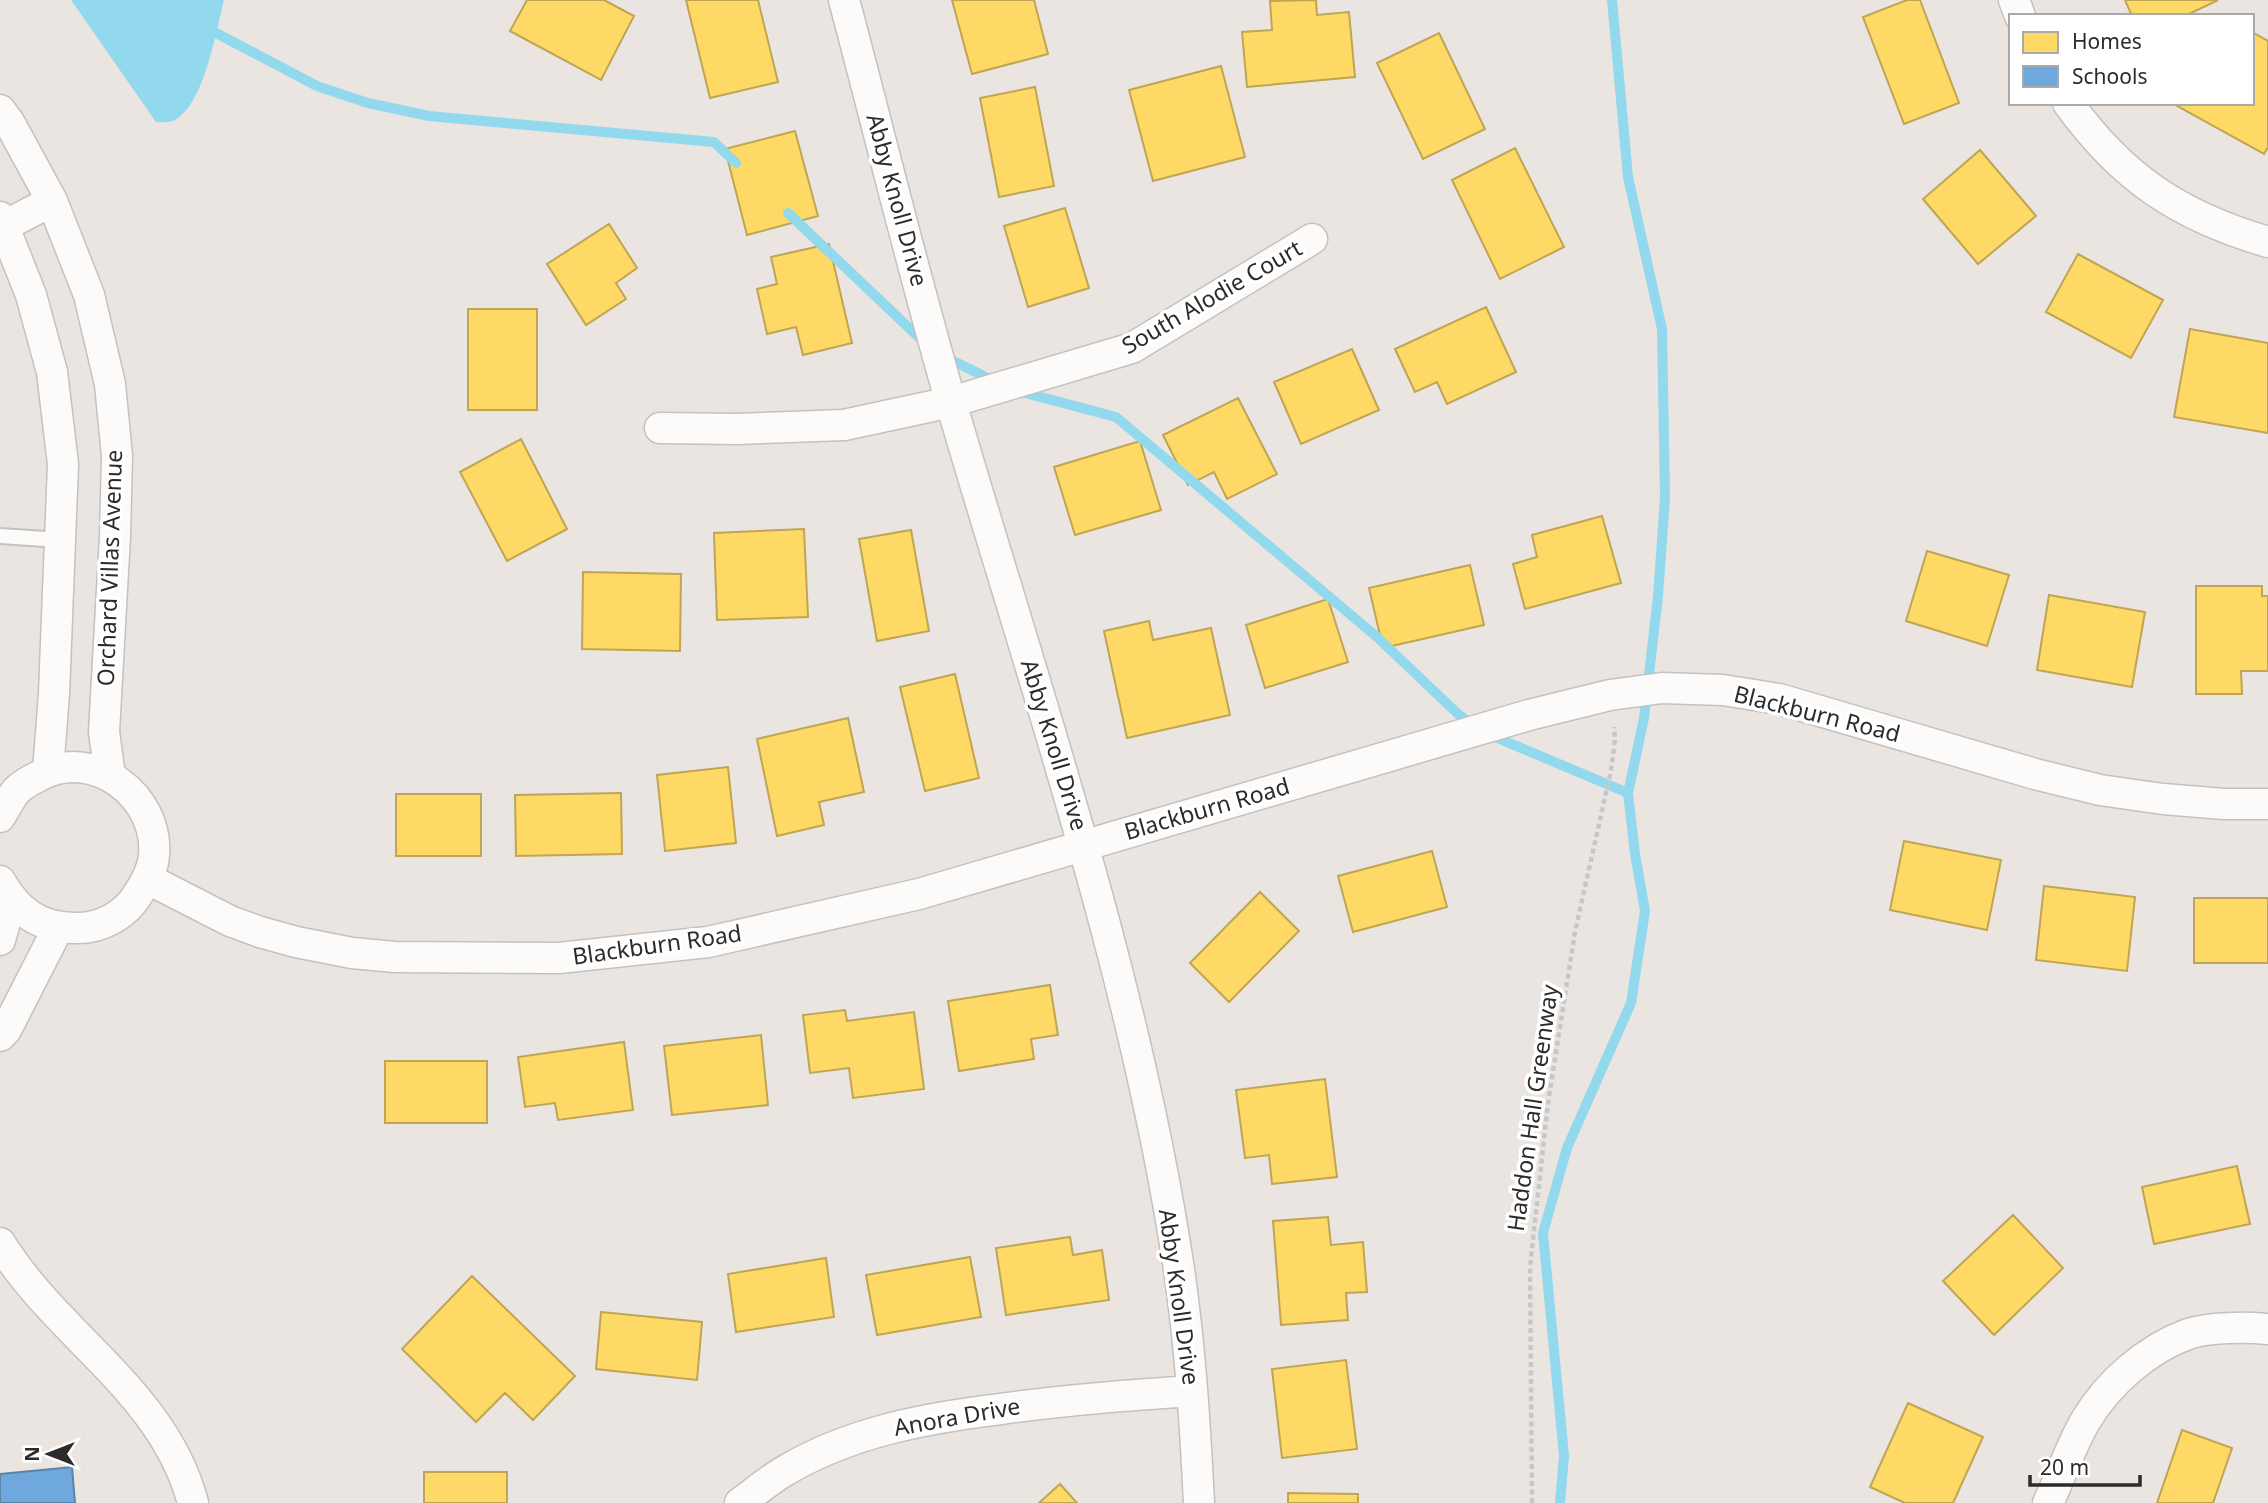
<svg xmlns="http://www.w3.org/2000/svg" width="2268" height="1503" font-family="'Noto Sans',sans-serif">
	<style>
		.water { fill: #92d9ed }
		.homes { fill: #ffd966; stroke: #bfa554; stroke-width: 2 }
		.schools { fill: #6fa8dc; stroke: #5b82a7; stroke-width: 2 }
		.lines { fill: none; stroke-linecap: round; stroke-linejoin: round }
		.stream { stroke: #92d9ed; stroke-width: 10 }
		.lane-casing { stroke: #c3c2c1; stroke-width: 18 }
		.street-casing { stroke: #c3c2c1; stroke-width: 33 }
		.path { stroke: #c8c7c7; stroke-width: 4.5; stroke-dasharray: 5 3.5; stroke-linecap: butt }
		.lane { stroke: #fcfbfa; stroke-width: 14 }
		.street { stroke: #fcfbfa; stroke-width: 30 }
		.labels { text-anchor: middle; stroke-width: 7; stroke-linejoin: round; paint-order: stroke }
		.street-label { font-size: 23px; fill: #2b2b2b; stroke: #fff }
	</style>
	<rect width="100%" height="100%" fill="#eae5e0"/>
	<path class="water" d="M71,0H224C216,31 204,107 173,121C168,123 161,122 156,122Z"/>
	<path class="homes" d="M527,0H604L634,16L601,80L510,31Z
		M686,0H758L778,82L710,98Z
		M952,0H1034L1048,54L972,74Z
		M1316,0L1317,15L1349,12L1355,77L1247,87L1242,32L1272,30L1270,1Z
		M1907,0H1920L1959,103L1904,124L1863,17Z
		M2125,0H2218L2185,16H2132Z
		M2252,32L2268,41V147L2264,154L2177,106L2179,103H2252Z
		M1439,33L1485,129L1423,159L1377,63Z
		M1221,66L1245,157L1153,181L1129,90Z
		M1035,87L1054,186L999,197L980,98Z
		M795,131L818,216L747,235L725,149Z
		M1515,148L1564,247L1500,279L1452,180Z
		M1980,150L2036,216L1978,264L1923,199Z
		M1065,208L1089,288L1028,307L1004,226Z
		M609,224L637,268L616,283L626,299L586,325L547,264Z
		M829,244L852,343L803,355L796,327L767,334L757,289L777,284L771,257Z
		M2078,254L2163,300L2131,358L2046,312Z
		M1486,307L1516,372L1447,404L1437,382L1415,392L1395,349Z
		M468,309H537V410H468Z
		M2190,329L2268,343V433L2174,417Z
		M1352,349L1379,410L1301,444L1274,382Z
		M1238,398L1277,474L1227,499L1214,472L1188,485L1163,435Z
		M521,439L567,529L507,561L460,472Z
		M1140,441L1161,510L1075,535L1054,467Z
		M1602,516L1621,583L1525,609L1513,564L1537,557L1532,535Z
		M804,529L808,617L717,620L714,533Z
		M911,530L929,631L877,641L859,539Z
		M1927,551L2009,575L1987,646L1906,621Z
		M1470,565L1484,625L1383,648L1369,588Z
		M583,572L681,574L680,651L582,649Z
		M2196,586H2262V596H2268V671H2241L2242,694H2196Z
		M2049,595L2145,612L2132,687L2037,670Z
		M1328,599L1348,662L1265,688L1246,625Z
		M1149,621L1153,640L1211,628L1230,715L1127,738L1104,631Z
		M955,674L979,778L925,791L900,687Z
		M848,718L864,792L819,802L824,825L777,836L757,739Z
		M728,767L736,843L665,851L657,775Z
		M621,793L622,854L516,856L515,795Z
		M396,794H481V856H396Z
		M1904,841L2001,860L1987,930L1890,910Z
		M1432,851L1447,907L1353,932L1338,876Z
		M2044,886L2135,897L2127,971L2036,960Z
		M1260,892L1299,931L1229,1002L1190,963Z
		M2194,898H2268V963H2194Z
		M1050,985L1058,1035L1031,1039L1034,1059L959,1071L948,1001Z
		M845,1010L847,1021L914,1012L924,1089L853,1098L849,1068L810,1073L803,1015Z
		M761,1035L768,1105L672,1115L664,1046Z
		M624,1042L633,1110L558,1120L555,1103L525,1107L518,1057Z
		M385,1061H487V1123H385Z
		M1325,1079L1337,1177L1272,1184L1269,1155L1245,1158L1236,1090Z
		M2237,1166L2250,1224L2154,1244L2142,1187Z
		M2013,1215L2063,1268L1994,1335L1943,1281Z
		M1328,1217L1331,1245L1363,1242L1367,1292L1346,1293L1348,1320L1281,1325L1273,1221Z
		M1070,1237L1073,1255L1102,1250L1109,1300L1006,1315L996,1248Z
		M970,1257L981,1317L877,1335L866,1275Z
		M826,1258L834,1317L736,1332L728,1274Z
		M472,1276L575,1376L533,1420L505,1393L476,1422L402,1349Z
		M601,1312L702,1322L697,1380L596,1369Z
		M1346,1360L1357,1449L1282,1458L1272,1369Z
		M1908,1403L1983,1437L1953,1503H1905L1870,1487Z
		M2182,1430L2232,1448L2213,1503H2157Z
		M424,1472H507V1503H424Z
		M1060,1484L1077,1503H1039Z
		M1288,1493L1358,1494V1503H1288Z"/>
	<path class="schools" d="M72,1467L75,1503H0V1474Z"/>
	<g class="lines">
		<path class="stream" d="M216,33L317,86L368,103L429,116L714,142L736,163
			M788,213L926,344
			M945,357L996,382
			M1014,390L1116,417L1377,637L1458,714L1475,726
			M1488,734L1628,793
			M1560,1503L1564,1456L1543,1233L1567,1148L1631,1003L1645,911L1635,854L1628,793L1644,718L1658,596L1665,498L1662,329L1628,177L1612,0"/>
		<defs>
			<path id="lane" d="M0,536L60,540"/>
			<path id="street" d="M844,0C880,135 913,272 952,406C1035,690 1133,970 1178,1263C1190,1342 1195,1423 1199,1503
				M2014,0L2020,16
				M2068,103C2122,178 2179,216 2268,242
				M0,110L9,122L52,201L89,295L110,384L117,456L115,536L104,732L110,776
				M0,217L31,295L52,372L63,464L54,694L48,771
				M4,226L52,201
				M660,428L738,429L844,425L951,402L1132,348L1312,239
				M0,817C5,809 10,798 17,790C23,784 31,780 39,776C93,746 159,796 154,855C153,870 146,882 138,894C126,915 100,929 76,928C39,928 18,912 0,881
				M148,879L230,921L260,932L296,942L352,953L395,957L559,958L708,942L919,894L1529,715L1610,695L1662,688L1723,690L1779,699L2035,774L2100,790L2163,799L2224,804H2268
				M0,940L11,900
				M0,1036L6,1030L58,928
				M0,1243C58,1337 164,1392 193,1503
				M740,1503C754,1493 768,1481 783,1472C849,1432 926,1418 1001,1409C1065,1400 1128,1395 1192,1391
				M2048,1503C2061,1476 2071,1445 2086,1420C2108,1383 2147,1349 2188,1334C2209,1327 2246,1327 2268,1329"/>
		</defs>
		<use href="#lane" class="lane-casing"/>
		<use href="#street" class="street-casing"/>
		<path class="path" d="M1532,1503L1530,1267L1548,1103L1575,932L1611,770L1615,740L1614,727"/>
		<use href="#lane" class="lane"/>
		<use href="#street" class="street"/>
	</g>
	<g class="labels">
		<g class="street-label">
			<text transform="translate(897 200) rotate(75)" y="8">Abby Knoll Drive</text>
			<text transform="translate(1212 297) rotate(-30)" y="8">South Alodie Court</text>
			<text transform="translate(110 568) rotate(-88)" y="8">Orchard Villas Avenue</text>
			<text transform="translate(1817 714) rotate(14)" y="8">Blackburn Road</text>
			<text transform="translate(1054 745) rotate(73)" y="8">Abby Knoll Drive</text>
			<text transform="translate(1207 809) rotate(-16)" y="8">Blackburn Road</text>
			<text transform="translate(657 945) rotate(-8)" y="8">Blackburn Road</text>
			<text transform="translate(1533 1108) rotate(-82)" y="8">Haddon Hall Greenway</text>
			<text transform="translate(1179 1297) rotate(82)" y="8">Abby Knoll Drive</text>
			<text transform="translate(957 1417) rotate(-10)" y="8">Anora Drive</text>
		</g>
	</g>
	<rect x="2009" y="14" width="245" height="91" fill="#ffffff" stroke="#aaaaaa" stroke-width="2"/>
	<rect x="2023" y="32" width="35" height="21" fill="#ffd966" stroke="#aaaaaa" stroke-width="2"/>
	<text x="2072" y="49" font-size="21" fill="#2b2b2b">Homes</text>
	<rect x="2023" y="66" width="35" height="21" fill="#6fa8dc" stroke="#aaaaaa" stroke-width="2"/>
	<text x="2072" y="84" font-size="21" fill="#2b2b2b">Schools</text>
	<g transform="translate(49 1454) rotate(270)" stroke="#ffffff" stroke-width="5" paint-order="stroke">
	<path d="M0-5L12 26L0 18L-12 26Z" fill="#2b2b2b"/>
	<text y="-10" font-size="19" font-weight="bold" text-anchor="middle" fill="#2b2b2b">N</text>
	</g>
	<path d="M2030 1475v10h110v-10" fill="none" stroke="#2b2b2b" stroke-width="3.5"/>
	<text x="2040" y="1475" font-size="21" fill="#2b2b2b" stroke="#ffffff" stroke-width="5" paint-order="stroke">20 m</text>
</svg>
